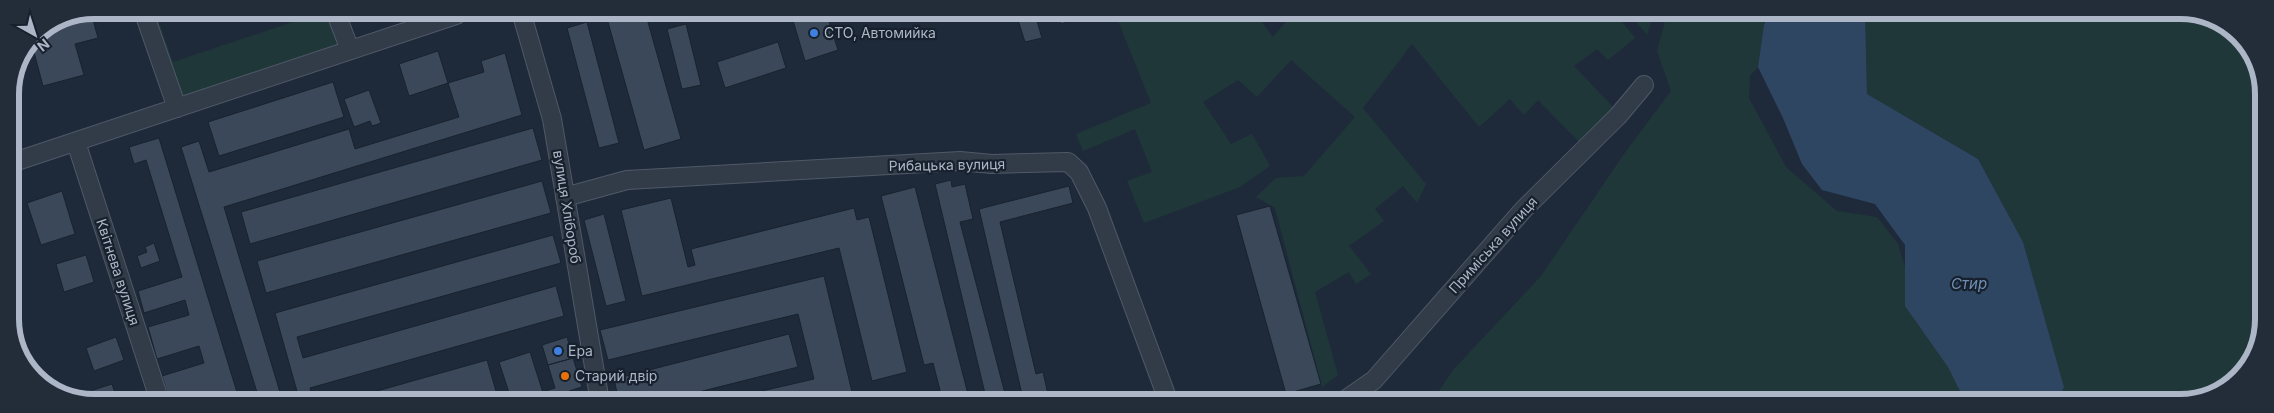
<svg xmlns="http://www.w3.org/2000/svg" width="2274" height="413" font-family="Inter,sans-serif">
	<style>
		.green { fill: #20373a }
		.water { fill: #2f4662 }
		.building { fill: #3a4859; stroke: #19232f }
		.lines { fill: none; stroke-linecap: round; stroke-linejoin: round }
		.minor-casing { stroke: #4f5967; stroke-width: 20 }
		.minor { stroke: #323c49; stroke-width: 18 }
		.shop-dot { fill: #3f7fe0; stroke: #17212d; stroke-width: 2 }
		.food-dot { fill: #e8710a; stroke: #17212d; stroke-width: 2 }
		.labels { text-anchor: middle; stroke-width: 4.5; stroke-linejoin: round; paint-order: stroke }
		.poi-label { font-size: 14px; fill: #acb6c6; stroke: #17212d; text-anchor: start }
		.street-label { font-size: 14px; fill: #acb6c6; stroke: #17212d }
		.water-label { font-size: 15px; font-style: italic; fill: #718eb2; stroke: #17212d }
		.rim { fill: none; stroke: #acb6c6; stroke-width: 6 }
	</style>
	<rect width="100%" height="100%" fill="#1e2a39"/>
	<path class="green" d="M2191,11L2239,34L2262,77L2263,330L2236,382L2185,403H2057L2064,387L2023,242L1978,159L1867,94L1865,12Z
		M1614,12L1635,38L1608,60L1597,49L1574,66L1614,108L1579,142L1538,100L1524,115L1510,99L1479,127L1412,44L1363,108L1426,184L1417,203L1403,186L1375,209L1384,221L1349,246L1371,274L1356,284L1349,272L1315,292L1338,375L1322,387L1275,208L1256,197L1276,178L1304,176L1355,117L1291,60L1257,97L1238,80L1203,102L1231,144L1252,134L1270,166L1240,187L1144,223L1127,181L1152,172L1135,129L1083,151L1076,134L1151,103L1118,21L1135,13H1255L1273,37L1293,13Z
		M1628,12H1654L1647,35Z
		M1662,12H1769L1764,25L1758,67L1750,76L1749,98L1786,167L1837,211L1877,217L1898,244L1911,286L1938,337L1965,403H1431L1453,370L1541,276L1624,154L1671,91L1657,51L1665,21Z
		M145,16H157L173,62L311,16H337L350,50L177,108Z"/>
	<path class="water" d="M1769,12H1865L1867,94L1978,159L2023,242L2064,387L2057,403H1966L1948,367L1905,306V245L1875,204L1822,190L1802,164L1783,118L1758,67L1764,25Z"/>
	<path class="building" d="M791,14H829L827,15L838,50L805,61Z
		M1016,14H1035L1042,38L1025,42Z
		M1058,14H1075L1077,19L1061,24Z
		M606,15H646L681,139L644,150Z
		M62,16H92L98,38L75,44L84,75L43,86L31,41L35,34L46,27L54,25L53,22Z
		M587,22L619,143L599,148L567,28Z
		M686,24L701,85L682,89L667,29Z
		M778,42L786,68L725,88L717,62Z
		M438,51L448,83L409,96L399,64Z
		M505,53L522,115L224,207L283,402H260L181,147L199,141L209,172L349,129L355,149L459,117L448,83L484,72L481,61Z
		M333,82L344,117L219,156L208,122Z
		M369,90L381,123L372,126L370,121L354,127L344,99Z
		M533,128L542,160L250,244L241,212Z
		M159,138L240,402H216L215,399L203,402H170L162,376L204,363L199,346L157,359L148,327L189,315L185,300L144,313L138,291L182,277L146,160L134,164L129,147Z
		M951,180L952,187L965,184L973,219L960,222L1007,401L987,402L935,184Z
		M542,181L551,213L266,293L257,261Z
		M1069,186L1073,203L1000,222L1036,374L1043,372L1050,403H1024L979,209Z
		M915,187L970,402H943L933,363L924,365L881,196Z
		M62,191L75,234L41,245L27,203Z
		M671,198L688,267L695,265L691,249L854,208L857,220L869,217L907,372L872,381L839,248L642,296L621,210Z
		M1270,206L1321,384L1286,394L1236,215Z
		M604,214L626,301L606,306L584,220Z
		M553,235L561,263L297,337L303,358L556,286L564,316L310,388L314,402H300L275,313Z
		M154,243L160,261L141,268L137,256L147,252L145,247Z
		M86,255L94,282L64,292L56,264Z
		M824,276L853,396L827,402H714L814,379L798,314L608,360L600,330Z
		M789,334L798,367L659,402H619L614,379Z
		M116,337L124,360L94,371L86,348Z
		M567,337L573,358L548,365L542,345Z
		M530,352L546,402H512L499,362Z
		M573,358L582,387L569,391L572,402H546L542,392L555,388L548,365Z
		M487,360L498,398L480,402H338Z
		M112,384L118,402H83L71,397Z"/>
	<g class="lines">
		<defs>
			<path id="minor" d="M522,15L552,119L600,402
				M145,16L177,108
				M337,16L350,50
				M76,142L160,402
				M11,163L456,15
				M565,197L627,180L960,161L992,164L1068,162L1079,172L1097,208L1169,403
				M1341,403L1374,380L1523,210L1618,116L1644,85"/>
		</defs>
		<use href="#minor" class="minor-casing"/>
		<use href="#minor" class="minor"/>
	</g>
	<g class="shop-dot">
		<circle cx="814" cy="33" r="5"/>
		<circle cx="558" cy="351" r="5"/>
	</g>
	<circle class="food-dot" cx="565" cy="376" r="5"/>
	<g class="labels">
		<g class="poi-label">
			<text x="824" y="38">СТО, Автомийка</text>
			<text x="568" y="356">Ера</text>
			<text x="575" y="381">Старий двір</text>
		</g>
		<g class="street-label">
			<text transform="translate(947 165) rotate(-1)" y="5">Рибацька вулиця</text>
			<text transform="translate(567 207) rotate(81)" y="5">вулиця Хлібороб</text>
			<text transform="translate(1493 245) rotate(-48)" y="5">Приміська вулиця</text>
			<text transform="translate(118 272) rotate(72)" y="5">Квітнева вулиця</text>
		</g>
		<g class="water-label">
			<text x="1969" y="289">Стир</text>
		</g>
	</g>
	<path d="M0 0H2274V413H0ZM94 19H2180A75 75 0 0 1 2255 94V319A75 75 0 0 1 2180 394H94A75 75 0 0 1 19 319V94A75 75 0 0 1 94 19Z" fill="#232d39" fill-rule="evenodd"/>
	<path class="rim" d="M94 19H2180A75 75 0 0 1 2255 94V319A75 75 0 0 1 2180 394H94A75 75 0 0 1 19 319V94A75 75 0 0 1 94 19Z"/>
	<g transform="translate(35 35) rotate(141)" stroke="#17212d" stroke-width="4" paint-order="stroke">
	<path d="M0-4L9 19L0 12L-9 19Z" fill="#acb6c6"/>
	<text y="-8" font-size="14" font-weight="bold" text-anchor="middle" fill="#acb6c6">N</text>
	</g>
</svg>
